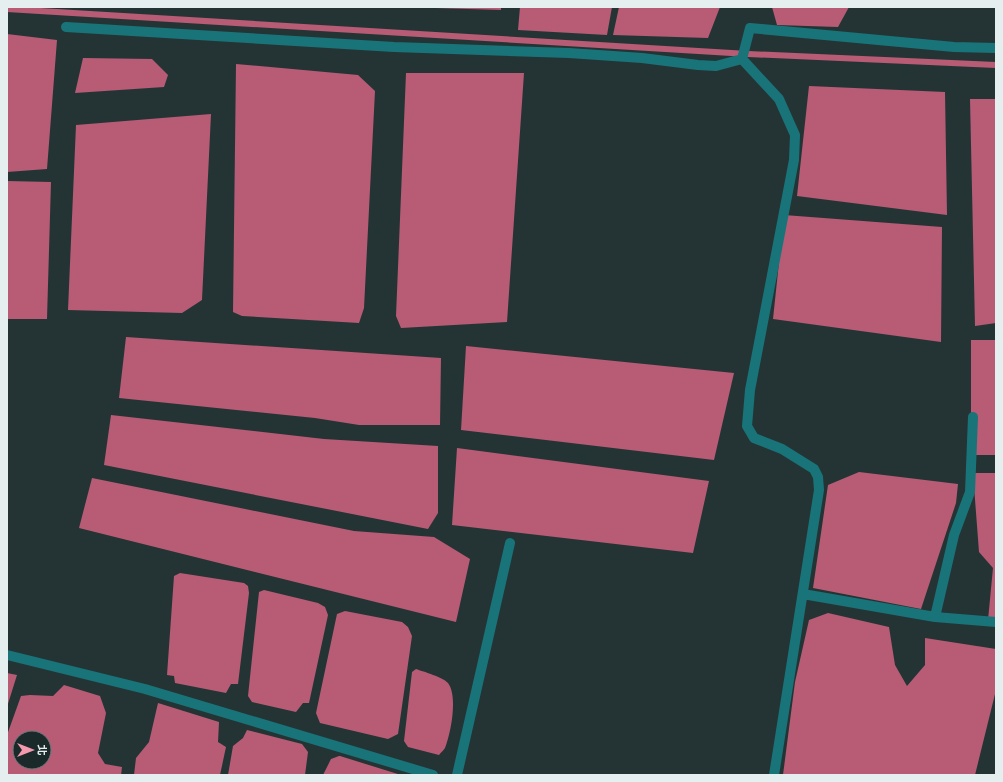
<svg xmlns="http://www.w3.org/2000/svg" width="1003" height="782" font-family="'Titillium Web','Noto Sans TC',sans-serif">
	<style>
		.water { fill: #b75c74; fill-rule: evenodd }
		.lines { fill: none; stroke-linecap: round; stroke-linejoin: round }
		.stream { stroke: #b75c74; stroke-width: 6 }
		.minor { stroke: #197479; stroke-width: 10 }
	</style>
	<rect width="100%" height="100%" fill="#243435"/>
	<path class="water" d="M403,7H501V10Z
		M520,7H612L607,35L518,30Z
		M619,7H720L708,38L613,35Z
		M772,7H849L838,27L777,25Z
		M7,34L57,40L47,169L7,172Z
		M83,58L152,59L168,75L164,87L75,93Z
		M236,64L358,75L375,91L364,308L359,323L242,316L233,312Z
		M406,73H524L507,322L401,328L396,316Z
		M809,86L945,92L947,215L797,196Z
		M970,99H996V323L975,326Z
		M211,114L202,300L182,313L68,310L76,125Z
		M7,181L51,182L47,319H7Z
		M784,215L942,227L941,342L773,319Z
		M126,337L441,358L440,425H359L315,418L119,398Z
		M971,340H996V455H971Z
		M466,346L734,373L714,460L461,430Z
		M111,415L324,439L438,446V513L428,529L104,465Z
		M457,448L709,481L693,553L452,525Z
		M859,472L958,484L956,503L921,609L813,588L828,485Z
		M973,473H996V619L988,620L993,568L979,552Z
		M92,478L354,531L434,537L470,559L456,622L79,528Z
		M180,573L244,583L248,586L249,593L238,684H231L226,693L175,683L174,676L167,675L174,576Z
		M264,590L318,603L325,607L328,615L309,703H303L296,712L252,702L248,696L259,592Z
		M345,611L402,622L408,627L412,636L398,734L388,739L320,723L316,713L337,614Z
		M828,613L889,627L895,665L907,686L925,665V638L996,649V690L975,775H783L795,682L809,620Z
		M416,669C424,672 443,677 448,683C458,696 451,733 445,748C444,750 441,752 439,755L408,747L404,741L412,672Z
		M7,673L17,675L7,707Z
		M64,685L100,696L106,713L98,753L105,764L122,767L121,775H7V735L21,696L30,695L53,696ZM20,738H44V762H20Z
		M158,703L219,722L218,742L226,747L220,775H134L136,758L149,742Z
		M247,730L302,744L308,752L305,775H228L233,746L243,738Z
		M339,756H340L401,775H323L331,759Z"/>
	<g class="lines">
		<path class="stream" d="M7,9L748,54L996,65"/>
		<path class="minor" d="M66,27L394,47L569,53L642,58L698,65L716,66L742,59L779,99L795,135L794,160L750,390L747,426L754,438L782,449L814,469L818,477L819,490L774,775
			M742,59L750,28L954,47L996,48
			M803,594L935,617L996,622
			M935,617L954,535L970,492L973,417
			M7,655L145,689L433,775
			M457,775L510,543"/>
	</g>
	<rect width="1003" height="782" fill="none" stroke="#e5eff0" stroke-width="16"/>
	<g transform="translate(32 750) rotate(90)"><circle r="19" fill="#1a2a2b" stroke="#6b797a"/>
	<path d="M0-3L7 15L0 10L-7 15Z" fill="#f29aae"/>
	<text y="-6" font-size="11" font-weight="bold" text-anchor="middle" fill="#e5eff0">北</text>
	</g>
</svg>
